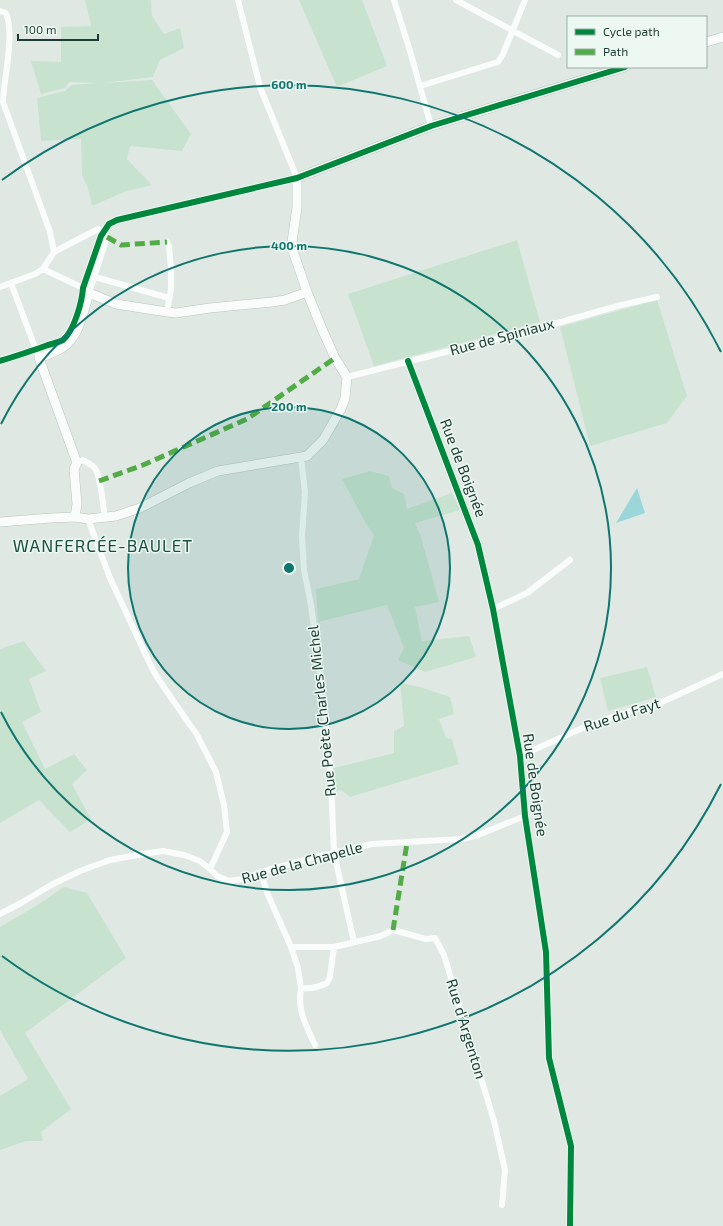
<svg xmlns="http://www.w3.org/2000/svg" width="723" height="1226" font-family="'Exo 2',sans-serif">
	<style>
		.green { fill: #c7e3cf }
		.water { fill: #9bd6db }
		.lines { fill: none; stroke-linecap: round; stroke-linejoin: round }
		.secondary-casing { stroke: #bac5c0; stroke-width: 10 }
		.street { stroke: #fafcfb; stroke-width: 6 }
		.secondary { stroke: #fafcfb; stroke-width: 9 }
		.quiet { stroke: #52ac45; stroke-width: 5; stroke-dasharray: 10 5; stroke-linecap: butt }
		.cycleway-casing { stroke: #eef8f2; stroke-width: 8 }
		.cycleway { stroke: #00873e; stroke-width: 6 }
		.ring { fill: none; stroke: #0f766e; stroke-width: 2 }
		.labels { text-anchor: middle; stroke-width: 3; stroke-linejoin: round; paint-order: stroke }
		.street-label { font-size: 15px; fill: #1d3c33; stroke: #eef8f2 }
		.quarter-label { font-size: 17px; letter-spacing: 1px; fill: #175040; stroke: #eef8f2 }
		.centre { fill: #0f766e; stroke: #eef8f2; stroke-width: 2 }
		.ring-label { font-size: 12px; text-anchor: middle; font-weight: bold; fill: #0f766e; stroke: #eef8f2; stroke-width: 3; stroke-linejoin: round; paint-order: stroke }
	</style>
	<rect width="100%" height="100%" fill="#e0e8e4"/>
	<path class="green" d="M82,0H151L152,16L164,34L180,28L184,48L160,60L153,77L103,83L152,80L191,134L182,151L130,146L127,159L152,185L124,192L92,206L87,185L82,176L81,139L41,141L37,98L65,91L72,85L97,83L69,82L65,88L41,94L31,61L61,62V27L91,26L85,0Z
		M299,0H362L387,66L337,87Z
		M517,240L540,322L374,366L348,294Z
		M657,300L687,396L667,423L590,446L560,327Z
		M370,471L389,476L392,488L404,494L407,509L452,493L460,510L415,523L421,537L439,602L415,607L422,641L469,636L476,657L425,672L398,660L404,648L387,605L318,622L316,589L359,579L374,535L365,522L342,479Z
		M24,641L46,671L29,679L41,712L22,722L45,769L74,754L87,770L72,784L91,819L70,832L39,800L0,823V649Z
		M647,667L656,697L608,711L600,678Z
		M400,683L420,687L450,697L454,714L439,719L446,738L452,739L459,764L350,797L341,790L336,791L330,769L394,753V731L404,726Z
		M64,887L87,893L126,958L25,1033L71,1109L41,1132L43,1141H26L0,1150V1096L28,1079L0,1030V927L36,906Z"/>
	<path class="water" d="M637,488L645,513L616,523Z"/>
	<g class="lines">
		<defs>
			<path id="secondary" d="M706,42L723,37
				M75,517L77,504L74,469L77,463L39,358C47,355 55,352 62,348C80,337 83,311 89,293L116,304L167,312L176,313L210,308L272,302L285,300L307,292
				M0,522L51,518L75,517L88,519L116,516L140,508L189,483L218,471L307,456L323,440L341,409L345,398L347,377L335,358L322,329L307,292L294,254L292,242L297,207V178L431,126L625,67"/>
		</defs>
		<use href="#secondary" class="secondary-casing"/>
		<path class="street" d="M238,0L260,87L297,178
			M394,0L410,51L431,126
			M456,0L558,55
			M0,11L6,13C15,37 4,75 3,102L50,232L54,252L43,269L35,274L0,287
			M420,86L498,62L503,54L525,0
			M43,269L83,288L89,293L107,237L104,231L98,229L54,252
			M95,277L169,298
			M11,283L39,358
			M167,312L171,289V268L169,246L167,242
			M408,361L478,545L493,609L520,756L525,816L546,952L549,1058L571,1146L570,1226
			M347,377L533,330L621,305L657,297
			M301,458L305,492L302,536L304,570L311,605L323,695L331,779L334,853L354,942
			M77,463L83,460C88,463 93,465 96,470C101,479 103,506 105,518
			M88,519L110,578L150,664L157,677L190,725L196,733L216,772L224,805L227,832L210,869
			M493,609L527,593L570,560
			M520,756L587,726L630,711L660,703L723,674
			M261,873L268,895L291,947H334L381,936L393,930L426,939L435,938L444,955L494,1121L505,1170L502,1205
			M0,914L21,903L51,885L80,871L110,860L143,854L163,851L184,855L200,861L210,869L217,876L229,881L243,879L268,870L312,858L372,844L462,839L478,835L525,816
			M291,947L298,968L301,988C309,989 319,987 327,983L330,977L334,947
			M301,988C297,1011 306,1025 315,1045"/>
		<use href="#secondary" class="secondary"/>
		<path class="quiet" d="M107,237L121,245L167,242
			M99,481L143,465L247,419L335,358
			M393,930L407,843"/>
		<defs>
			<path id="cycleway" d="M0,361C16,356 32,351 48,345C52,344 59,342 63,340C74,331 82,302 83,288L101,236L109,224L117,220L297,178L431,126L625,67
				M408,361L478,545L493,609L520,756L525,816L546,952L549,1058L571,1146L570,1226"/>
		</defs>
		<use href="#cycleway" class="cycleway-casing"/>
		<use href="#cycleway" class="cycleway"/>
	</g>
	<circle cx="289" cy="568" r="161" fill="#0f766e" fill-opacity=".12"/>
	<g class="ring">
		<circle cx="289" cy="568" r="161"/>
		<path d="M1 424A322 322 0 1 1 1 712"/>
		<path d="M721 784A483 483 0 0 1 2 956M2 180A483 483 0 0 1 721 352"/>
	</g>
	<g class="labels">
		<g class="street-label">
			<text transform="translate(502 337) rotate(-15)" y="5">Rue de Spiniaux</text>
			<text transform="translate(463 468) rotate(69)" y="5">Rue de Boignée</text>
			<text transform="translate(322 711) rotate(-96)" y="5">Rue Poète Charles Michel</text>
			<text transform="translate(622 715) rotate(-18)" y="5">Rue du Fayt</text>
			<text transform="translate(535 785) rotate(82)" y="5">Rue de Boignée</text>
			<text transform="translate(302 863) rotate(-15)" y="5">Rue de la Chapelle</text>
			<text transform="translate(466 1029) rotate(73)" y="5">Rue d'Argenton</text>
		</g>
		<g class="quarter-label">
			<text x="103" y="552">WANFERCÉE-BAULET</text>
		</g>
	</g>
	<circle cx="289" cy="568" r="6" class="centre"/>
	<g class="ring-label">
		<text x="289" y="89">600 m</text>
		<text x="289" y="250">400 m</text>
		<text x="289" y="411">200 m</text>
	</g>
	<rect x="567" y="16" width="140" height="52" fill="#eef8f2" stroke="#9aada6"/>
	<rect x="575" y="29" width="20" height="6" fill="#00873e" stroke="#9aada6"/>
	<text x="603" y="36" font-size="12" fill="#1d3c33">Cycle path</text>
	<rect x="575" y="49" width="20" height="6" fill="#52ac45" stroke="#9aada6"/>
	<text x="603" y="56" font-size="12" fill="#1d3c33">Path</text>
	<path d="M18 34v6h80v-6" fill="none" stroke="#1d3c33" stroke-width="2"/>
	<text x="24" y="34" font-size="12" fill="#1d3c33" stroke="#eef8f2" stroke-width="3" paint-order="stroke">100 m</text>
</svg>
